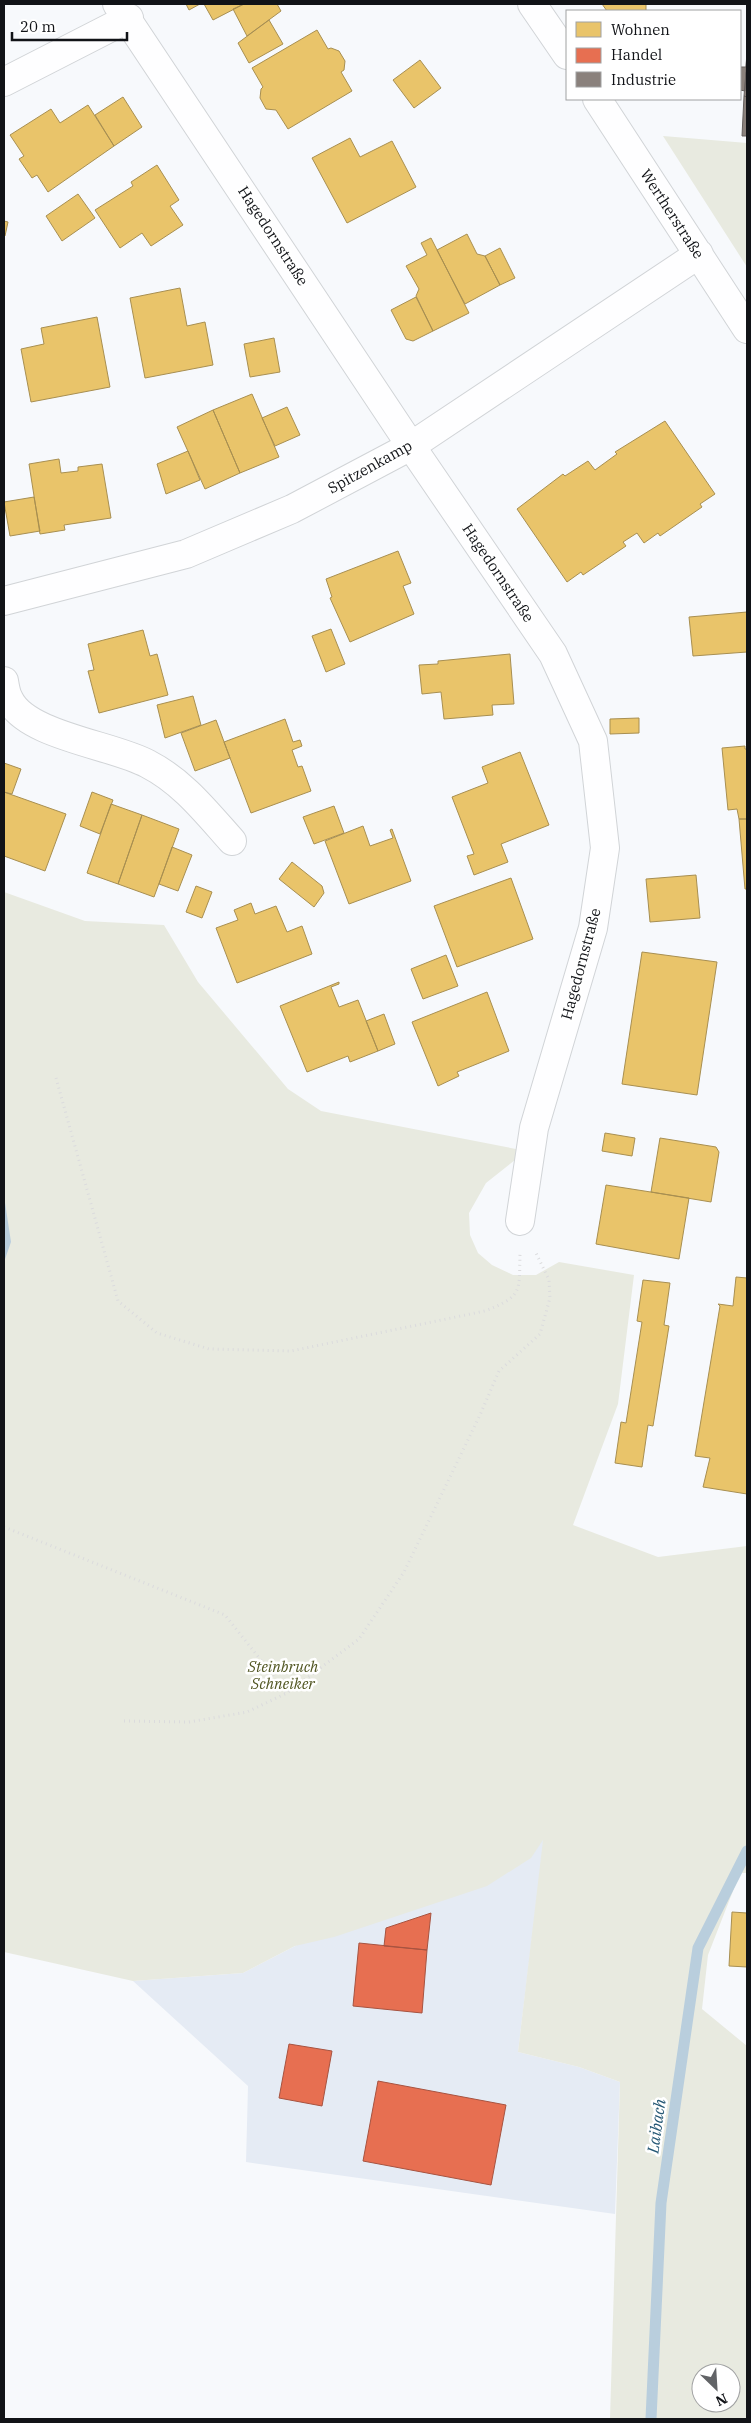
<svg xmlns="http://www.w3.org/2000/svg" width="751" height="2423" font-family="'IBM Plex Serif',serif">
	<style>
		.built { fill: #e5ebf4 }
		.green { fill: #e8eae0; fill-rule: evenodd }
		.water { fill: #b9cedd }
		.homes { fill: #e9c46a; stroke: #a88f51 }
		.shops { fill: #e76f51; stroke: #a75340 }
		.industry { fill: #8a817c; stroke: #66605e }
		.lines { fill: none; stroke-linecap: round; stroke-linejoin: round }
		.stream { stroke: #b9cedd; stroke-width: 11 }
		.minor-casing { stroke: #d1d4d7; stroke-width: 30 }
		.path { stroke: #dbdbdd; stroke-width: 3; stroke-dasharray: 1 4; stroke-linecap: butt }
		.minor { stroke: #fefeff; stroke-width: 28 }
		.labels { text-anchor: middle; stroke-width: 5; stroke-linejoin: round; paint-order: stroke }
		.street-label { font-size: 15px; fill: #111317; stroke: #fff }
		.park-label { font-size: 15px; font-style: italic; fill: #515622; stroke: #fff }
		.water-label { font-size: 16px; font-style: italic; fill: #255875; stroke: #fff }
	</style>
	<rect width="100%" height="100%" fill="#f7f9fc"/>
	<path class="built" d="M544,1839L518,2052L579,2067L620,2082L615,2214L246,2162L248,2086L133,1981L243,1973L365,1910Z"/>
	<path class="green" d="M663,136L747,143V267Z
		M4,892L85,921L164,925L198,982L288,1089L321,1111L516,1149L515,1160L486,1183L469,1213L470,1235L478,1253L492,1265L513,1275H536L559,1262L634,1275L618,1404L573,1525L658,1557L747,1546V1873H740L708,1955L702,2009L747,2046V2419H610L620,2082L579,2067L518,2052L543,1840L531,1858L487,1886L334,1937L295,1946L243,1973L133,1981L4,1952ZM701,2373H731V2403H701Z"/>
	<path class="water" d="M4,1196L11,1242L4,1262Z"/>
	<path class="homes" d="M186,4H200L189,10Z
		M204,4H244L213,20Z
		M244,4H277L281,11L247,36L233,9Z
		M602,4H646V11H607Z
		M269,20L283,44L249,63L238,43Z
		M317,30L328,49L331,48L339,51L345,61L344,70L341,72L352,91L288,129L276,110L266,109L260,98L261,89L263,87L252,68Z
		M420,60L441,88L414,108L393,80Z
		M123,97L142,127L114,146L95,115Z
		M88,105L114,146L48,192L37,175L32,178L19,159L24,156L10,135L51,109L60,123Z
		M350,138L360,157L392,141L416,187L347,223L312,158Z
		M157,165L179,200L170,206L183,225L151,246L142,233L120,248L95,210L133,186L131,182Z
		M78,194L95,218L62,241L46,216Z
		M4,221L8,222L5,236H4Z
		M467,234L477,254L485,256L500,285L465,304L437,250Z
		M431,238L469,313L433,331L416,296L419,289L406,266L427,255L421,243Z
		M500,248L515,278L500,285L485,256Z
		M180,288L187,326L205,322L213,365L145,378L130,298Z
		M416,297L433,331L413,341L406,339L391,310Z
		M97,317L110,387L31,402L21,349L44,344L41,328Z
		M274,338L280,372L250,377L244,344Z
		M252,394L279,457L240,473L213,410Z
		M287,407L300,435L275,446L262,418Z
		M213,410L240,473L205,489L177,427Z
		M665,421L715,494L700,504L702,507L660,536L658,533L644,543L637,533L623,542L626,546L583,575L581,572L567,582L517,509L563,474L565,476L588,461L595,470L617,454L615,452Z
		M188,451L200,480L166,494L157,464Z
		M59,459L61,473L78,471V467L102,464L111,518L64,525L65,530L40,534L29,464Z
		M34,497L40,531L10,536L4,502Z
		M398,551L411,583L403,586L414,614L350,642L330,598L332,597L326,579Z
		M747,612V652L693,656L689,617Z
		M331,629L345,664L326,672L312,636Z
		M143,630L150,656L157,654L168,695L99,713L88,671L94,670L88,644Z
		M510,654L514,704L492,705L493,715L444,719L441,692L422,694L419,665L438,664V661Z
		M193,696L201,725L165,738L157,705Z
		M639,718V733L610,734V719Z
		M285,719L293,742L300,740L302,746L292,750L298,767L302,766L311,791L251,813L224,742Z
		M216,720L230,758L195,771L181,733Z
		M745,746V749H747V819H739L737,809L728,810L722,748Z
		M520,752L549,825L501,844L508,862L474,875L467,856L474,854L452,797L488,783L482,767Z
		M4,763L21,769L12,794L4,792Z
		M4,792L66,814L45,871L4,856Z
		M92,792L113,800L100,834L80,826Z
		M111,804L142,815L118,884L87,873Z
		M334,806L344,833L314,844L303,817Z
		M142,815L179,829L154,897L118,884Z
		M739,819H747V889H745Z
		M363,826L370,846L393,838L390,830L392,829L411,881L349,904L325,841Z
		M172,847L192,855L178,891L159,884Z
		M292,862L322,886L324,893L314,907L279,879Z
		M696,875L700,918L650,922L646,879Z
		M511,878L533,939L457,967L434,906Z
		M196,886L212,892L202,918L186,912Z
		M251,903L255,914L276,906L287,932L302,926L312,954L237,983L216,928L238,920L234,910Z
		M642,952L717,962L697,1095L622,1084Z
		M446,955L458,986L423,999L411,969Z
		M339,982V984L331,987L339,1007L358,1000L378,1051L350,1062L348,1056L307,1072L280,1006Z
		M487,992L509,1051L457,1072L459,1076L438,1086L412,1022Z
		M384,1014L395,1044L378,1051L366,1021Z
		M605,1133L635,1138L632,1156L602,1151Z
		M660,1138L716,1147L719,1152L711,1202L651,1192Z
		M606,1185L689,1198L679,1259L596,1244Z
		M736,1277L747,1278V1494L703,1487L710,1458L695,1456L720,1306L718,1304L733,1306Z
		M643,1280L670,1283L664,1325L669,1326L653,1426L648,1425L642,1467L615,1463L621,1422L626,1423L642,1322L637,1321Z
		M732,1912L747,1913V1967L729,1966Z"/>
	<path class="shops" d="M431,1913L427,1950L384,1946L386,1928Z
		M359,1943L427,1950L422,2013L353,2006Z
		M289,2044L332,2051L322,2106L279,2098Z
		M378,2081L506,2105L491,2185L363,2161Z"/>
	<path class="industry" d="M747,51L745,91L740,90V67H746Z
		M746,72H747V97L744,96Z
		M744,96L747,97V136H742Z"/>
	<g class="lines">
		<path class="stream" d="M651,2419L661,2203L698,1948L747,1851"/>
		<defs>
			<path id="minor" d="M117,4L411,446L553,654L593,741L605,848L593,928L534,1128L520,1221
				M532,4L567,55
				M4,82L129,18
				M597,99L747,329
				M4,601L186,554L292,509L411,446L699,254
				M4,681C5,687 6,694 9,699C26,736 114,745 148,764C183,782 206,812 232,841"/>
		</defs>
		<use href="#minor" class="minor-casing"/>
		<path class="path" d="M56,1078L118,1301L157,1333L209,1349L291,1351L485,1311C523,1296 519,1292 520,1254
			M4,1527L225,1615L287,1693
			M124,1721L189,1722L247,1712L287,1693L359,1639L404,1572L480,1415L499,1371L540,1334L550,1298L549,1280L535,1251"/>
		<use href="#minor" class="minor"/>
	</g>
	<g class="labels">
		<g class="street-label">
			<text transform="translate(672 214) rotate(57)" y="5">Wertherstraße</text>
			<text transform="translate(273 236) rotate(57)" y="5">Hagedornstraße</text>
			<text transform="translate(370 467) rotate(-29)" y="5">Spitzenkamp</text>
			<text transform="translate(498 573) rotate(56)" y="5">Hagedornstraße</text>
			<text transform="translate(581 964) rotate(-75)" y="5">Hagedornstraße</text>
		</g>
		<g class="park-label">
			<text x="283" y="1672">Steinbruch<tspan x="283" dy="17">Schneiker</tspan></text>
		</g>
		<g class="water-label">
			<text transform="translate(656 2126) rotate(-82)" y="6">Laibach</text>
		</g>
	</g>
	<rect width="751" height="2423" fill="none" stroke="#111317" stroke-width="10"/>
	<rect x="566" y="10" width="175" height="90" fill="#ffffff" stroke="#a0a1a2"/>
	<rect x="576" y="22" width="25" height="15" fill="#e9c46a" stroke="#a0a1a2"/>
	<text x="611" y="35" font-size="15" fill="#111317">Wohnen</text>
	<rect x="576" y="48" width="25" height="15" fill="#e76f51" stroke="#a0a1a2"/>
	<text x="611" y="60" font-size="15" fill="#111317">Handel</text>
	<rect x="576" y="72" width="25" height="15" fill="#8a817c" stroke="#a0a1a2"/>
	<text x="611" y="85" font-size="15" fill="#111317">Industrie</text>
	<g transform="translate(716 2388) rotate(155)"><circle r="24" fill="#ffffff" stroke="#a0a1a2"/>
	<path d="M0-4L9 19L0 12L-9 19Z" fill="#626467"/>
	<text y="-8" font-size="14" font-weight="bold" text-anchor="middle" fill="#111317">N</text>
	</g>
	<path d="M12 32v8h115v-8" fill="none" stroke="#111317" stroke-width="2.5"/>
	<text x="20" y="32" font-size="15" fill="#111317" stroke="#ffffff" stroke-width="4" paint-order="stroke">20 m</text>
</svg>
